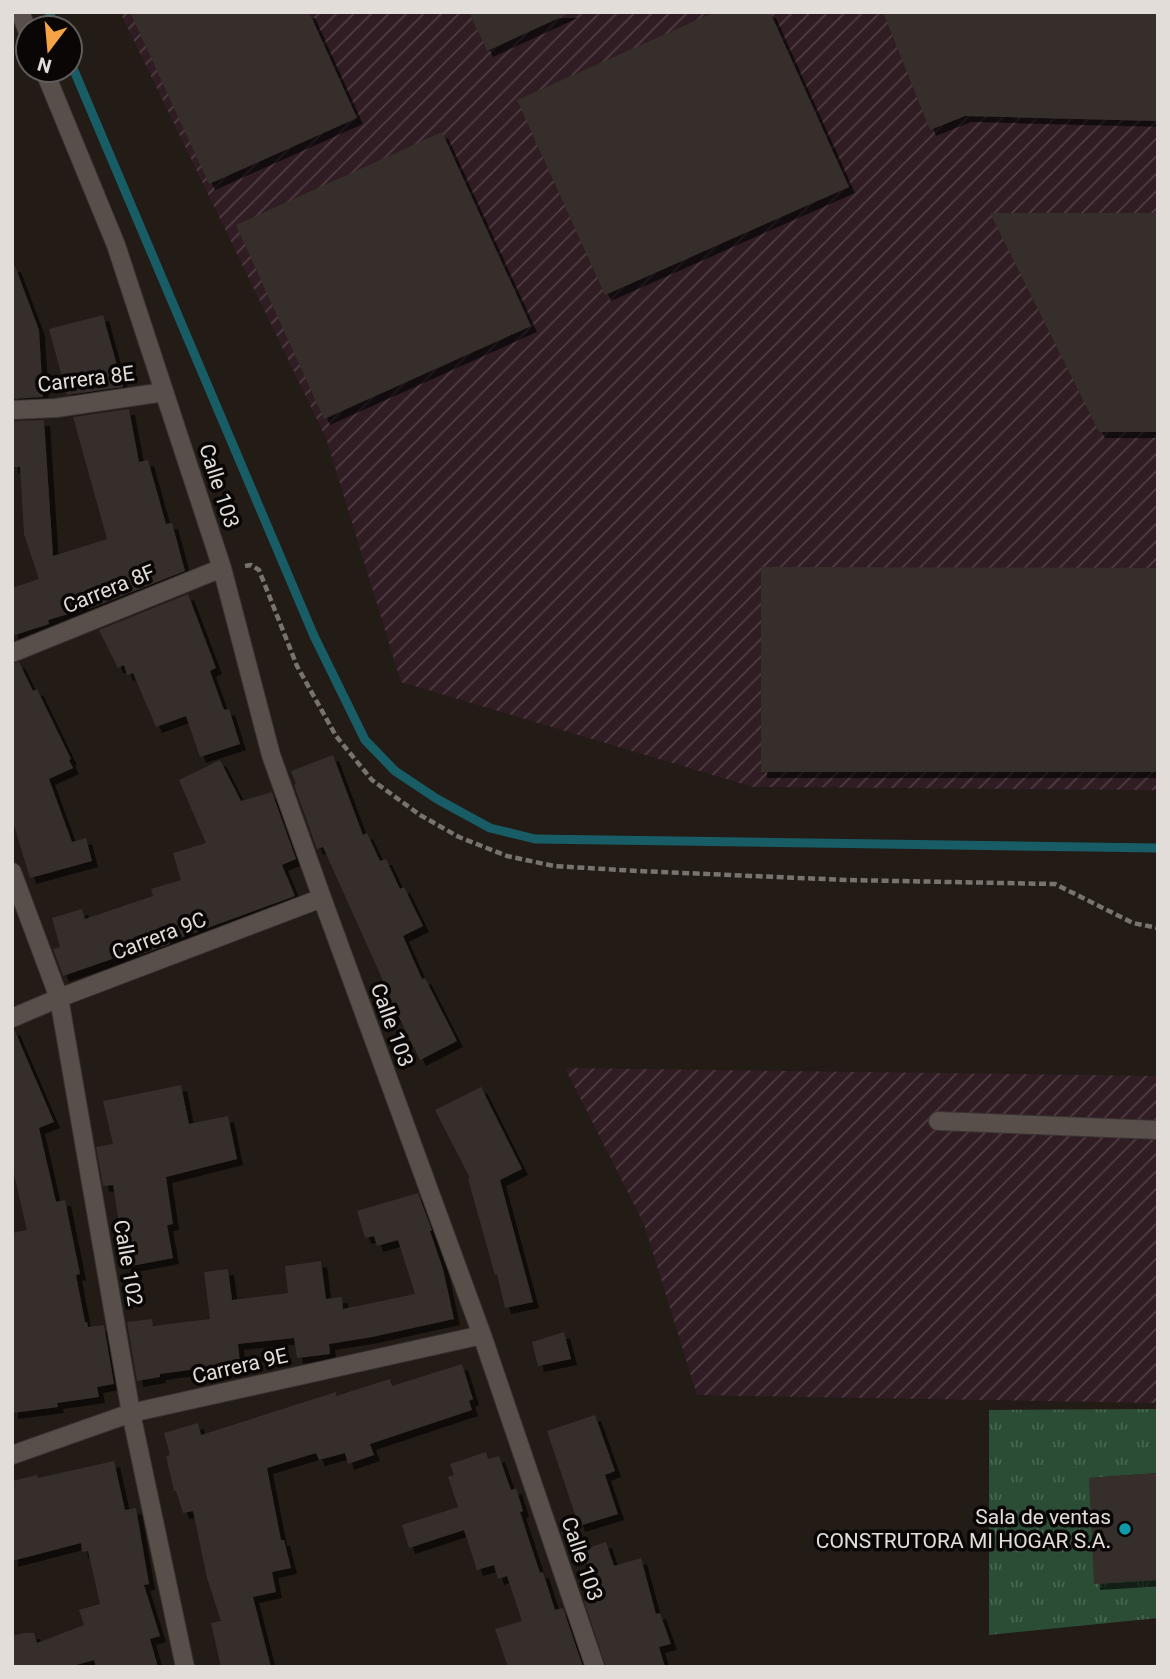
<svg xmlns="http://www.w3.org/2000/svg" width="1170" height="1679" font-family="Roboto,sans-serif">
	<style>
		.industrial { fill: url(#industrial-furrows) }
		.grass { fill: url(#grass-tufts) }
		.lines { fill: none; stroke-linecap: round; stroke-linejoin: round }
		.stream { stroke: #185c65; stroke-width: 9 }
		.building { fill: #362e29; filter: url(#shadow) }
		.lane-casing { stroke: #3a3532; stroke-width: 20 }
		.street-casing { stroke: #3a3532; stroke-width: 20 }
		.path { stroke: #79736e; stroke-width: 4.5; stroke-dasharray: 7 3.5; stroke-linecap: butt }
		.lane { stroke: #584f4a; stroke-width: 18 }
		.street { stroke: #584f4a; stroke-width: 18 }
		.culture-dot { fill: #0f9aa8; stroke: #090605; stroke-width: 2.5 }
		.labels { text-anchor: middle; stroke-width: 7; stroke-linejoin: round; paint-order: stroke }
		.street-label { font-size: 21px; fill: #e2ddd9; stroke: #090605 }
		.poi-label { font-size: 21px; fill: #e2ddd9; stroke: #090605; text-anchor: end }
	</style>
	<defs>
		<pattern id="industrial-furrows" width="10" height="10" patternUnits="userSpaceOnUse" patternTransform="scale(1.75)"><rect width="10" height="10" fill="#301d23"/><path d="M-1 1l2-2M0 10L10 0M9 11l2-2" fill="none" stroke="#4e3d42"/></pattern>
		<pattern id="grass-tufts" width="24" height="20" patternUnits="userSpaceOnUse" patternTransform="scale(1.75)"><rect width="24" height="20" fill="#2b4d36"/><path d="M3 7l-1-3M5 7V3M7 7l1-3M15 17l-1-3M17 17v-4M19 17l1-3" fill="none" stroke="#496652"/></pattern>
		<filter id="shadow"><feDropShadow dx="6" dy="6" stdDeviation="0" flood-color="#0009"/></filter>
	</defs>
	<rect width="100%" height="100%" fill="#221b16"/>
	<path class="industrial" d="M120,12H1158V790L753,787L401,682L326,438Z
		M565,1068L1158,1076V1403L697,1395L644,1224Z"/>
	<path class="grass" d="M1158,1409V1473L1089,1478L1158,1580V1618L989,1635V1410Z"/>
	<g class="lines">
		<path class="stream" d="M49,12L56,28
			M70,61L314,636L365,740L395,771L437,799L490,828L535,839L1158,848"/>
	</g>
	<path class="building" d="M130,12H309L357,118L209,184Z
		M469,12H572L487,51Z
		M715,12H770L849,187L605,295L517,100Z
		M883,12H1158V121L965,116L930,130Z
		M442,132L531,326L324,419L236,225Z
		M990,213H1158V432H1099Z
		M12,266H15L39,330L43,397L12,399Z
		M103,315L123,387L67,395L49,329Z
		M129,409L139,462L148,460L166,524L172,523L185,571L89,609V608L48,620L49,624L12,636V588L39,579L24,534L20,467H12V421L44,420L53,556L107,539L73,417Z
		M761,567L1158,568V772H761Z
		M188,594L216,668L210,671L224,710L229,709L240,744L200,757L186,716L156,727L133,673L127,675L124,665L118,668L99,630Z
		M19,662L33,691L37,689L71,759L69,760L73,768L49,779L72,842L86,838L92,861L30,878L12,819V664Z
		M333,755L363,835L367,833L380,861L386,859L400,889L404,887L423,926L403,936L422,979L425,978L457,1041L420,1060L398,1015L392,1018L383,996L389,994L323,847L317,849L294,785L296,784L291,771Z
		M220,760L241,801L272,792L296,859L282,865L295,896L169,942L170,944L137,956L135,951L63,976L53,949L60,947L52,918L82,909L85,919L153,896L151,889L181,880L173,853L206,843L179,780Z
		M12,1029H14L54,1122L39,1128L56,1202L65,1200L80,1274L76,1275L85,1322H87L88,1327L104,1325L114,1384L97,1387L99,1397L57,1403L58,1407L12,1413V1233L27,1230L12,1166Z
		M181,1085L189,1124L228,1116L237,1159L166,1177L173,1224L167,1225L173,1258L126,1267L113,1185L103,1186L96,1147L113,1144L103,1101Z
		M481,1087L522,1169L500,1180L533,1302L505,1308L497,1274L495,1275L468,1179L470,1178L435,1110Z
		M418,1193L432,1230L430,1231L443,1269L454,1319L372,1337L329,1344L330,1354L297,1358L294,1338L238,1344L240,1363L160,1374V1377L137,1381L127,1322L152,1319L153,1326L210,1319L204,1272L228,1269L232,1300L288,1293L285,1266L321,1261L326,1299L342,1297L343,1309L415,1294L398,1240L377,1246L374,1236L365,1238L357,1211Z
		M564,1332L571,1359L538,1366L532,1342Z
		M462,1364L473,1399L469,1401L472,1410L370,1444L374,1455L348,1464L345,1453L319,1460L316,1453L267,1468L281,1540H284L291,1568L272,1572L276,1592L253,1597L271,1667H221L211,1623L221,1621L207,1578L193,1511L183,1513L176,1491H174L166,1456L170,1455L164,1433L198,1423L201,1435L336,1392V1396L390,1379L392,1386Z
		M595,1415L615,1471L605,1475L618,1514L579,1526L547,1431Z
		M486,1452L488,1459L499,1456L511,1490L516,1488L523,1511L520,1512L540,1573L543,1572L555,1610L563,1608L583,1667H508L495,1629L522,1621L507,1576L498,1579L494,1565L477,1570L464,1530L409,1548L402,1525L458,1507L448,1477L454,1475L450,1464Z
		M114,1461L125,1510L136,1508L149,1584L144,1585L160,1636L150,1639L158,1667H96L94,1660L69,1667H12V1636L24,1633H34L37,1643L84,1625L79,1610L100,1604L88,1551L82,1552L81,1543L12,1561V1481L37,1475L38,1478Z
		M1158,1473V1580L1094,1584L1089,1478Z
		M606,1542L614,1566L641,1558L656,1614L660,1613L671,1644L659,1647L665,1667H606L584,1601L597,1596L582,1550Z"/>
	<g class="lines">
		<defs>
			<path id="lane" d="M938,1121L1158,1130"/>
			<path id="street" d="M20,12L28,32
				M44,70L116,245L222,568L271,755L322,898L482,1335L595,1667
				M12,410L56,408L164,392
				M12,653L222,568
				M12,872L59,998L131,1413L185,1667
				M12,1018L59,998L322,898
				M12,1455L131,1413L482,1335"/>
		</defs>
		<use href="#lane" class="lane-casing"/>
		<use href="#street" class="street-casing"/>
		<path class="path" d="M245,566L251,565L259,570L297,666L336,736L372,780L420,815L459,837L507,856L554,866L638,871L846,880L1055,884L1133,923L1158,928"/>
		<use href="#lane" class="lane"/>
		<use href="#street" class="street"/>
	</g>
	<circle class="culture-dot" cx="1125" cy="1529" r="7"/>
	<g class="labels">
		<g class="street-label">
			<text transform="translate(86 379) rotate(-7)" y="7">Carrera 8E</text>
			<text transform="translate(219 486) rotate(72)" y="7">Calle 103</text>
			<text transform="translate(109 589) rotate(-22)" y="7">Carrera 8F</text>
			<text transform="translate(159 936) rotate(-21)" y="7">Carrera 9C</text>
			<text transform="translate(392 1025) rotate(70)" y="7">Calle 103</text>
			<text transform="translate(128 1263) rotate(80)" y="7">Calle 102</text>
			<text transform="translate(240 1366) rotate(-13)" y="7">Carrera 9E</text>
			<text transform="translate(582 1559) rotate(71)" y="7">Calle 103</text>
		</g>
		<g class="poi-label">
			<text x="1111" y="1524">Sala de ventas<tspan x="1111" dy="24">CONSTRUTORA MI HOGAR S.A.</tspan></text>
		</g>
	</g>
	<rect width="1170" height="1679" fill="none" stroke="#e2ddd9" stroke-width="28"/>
	<g transform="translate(49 49) rotate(196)"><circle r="33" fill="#090605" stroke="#605c5a" stroke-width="2"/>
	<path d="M0-5L12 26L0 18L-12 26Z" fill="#f5a345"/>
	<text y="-10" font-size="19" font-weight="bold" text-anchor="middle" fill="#e2ddd9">N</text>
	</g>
</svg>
